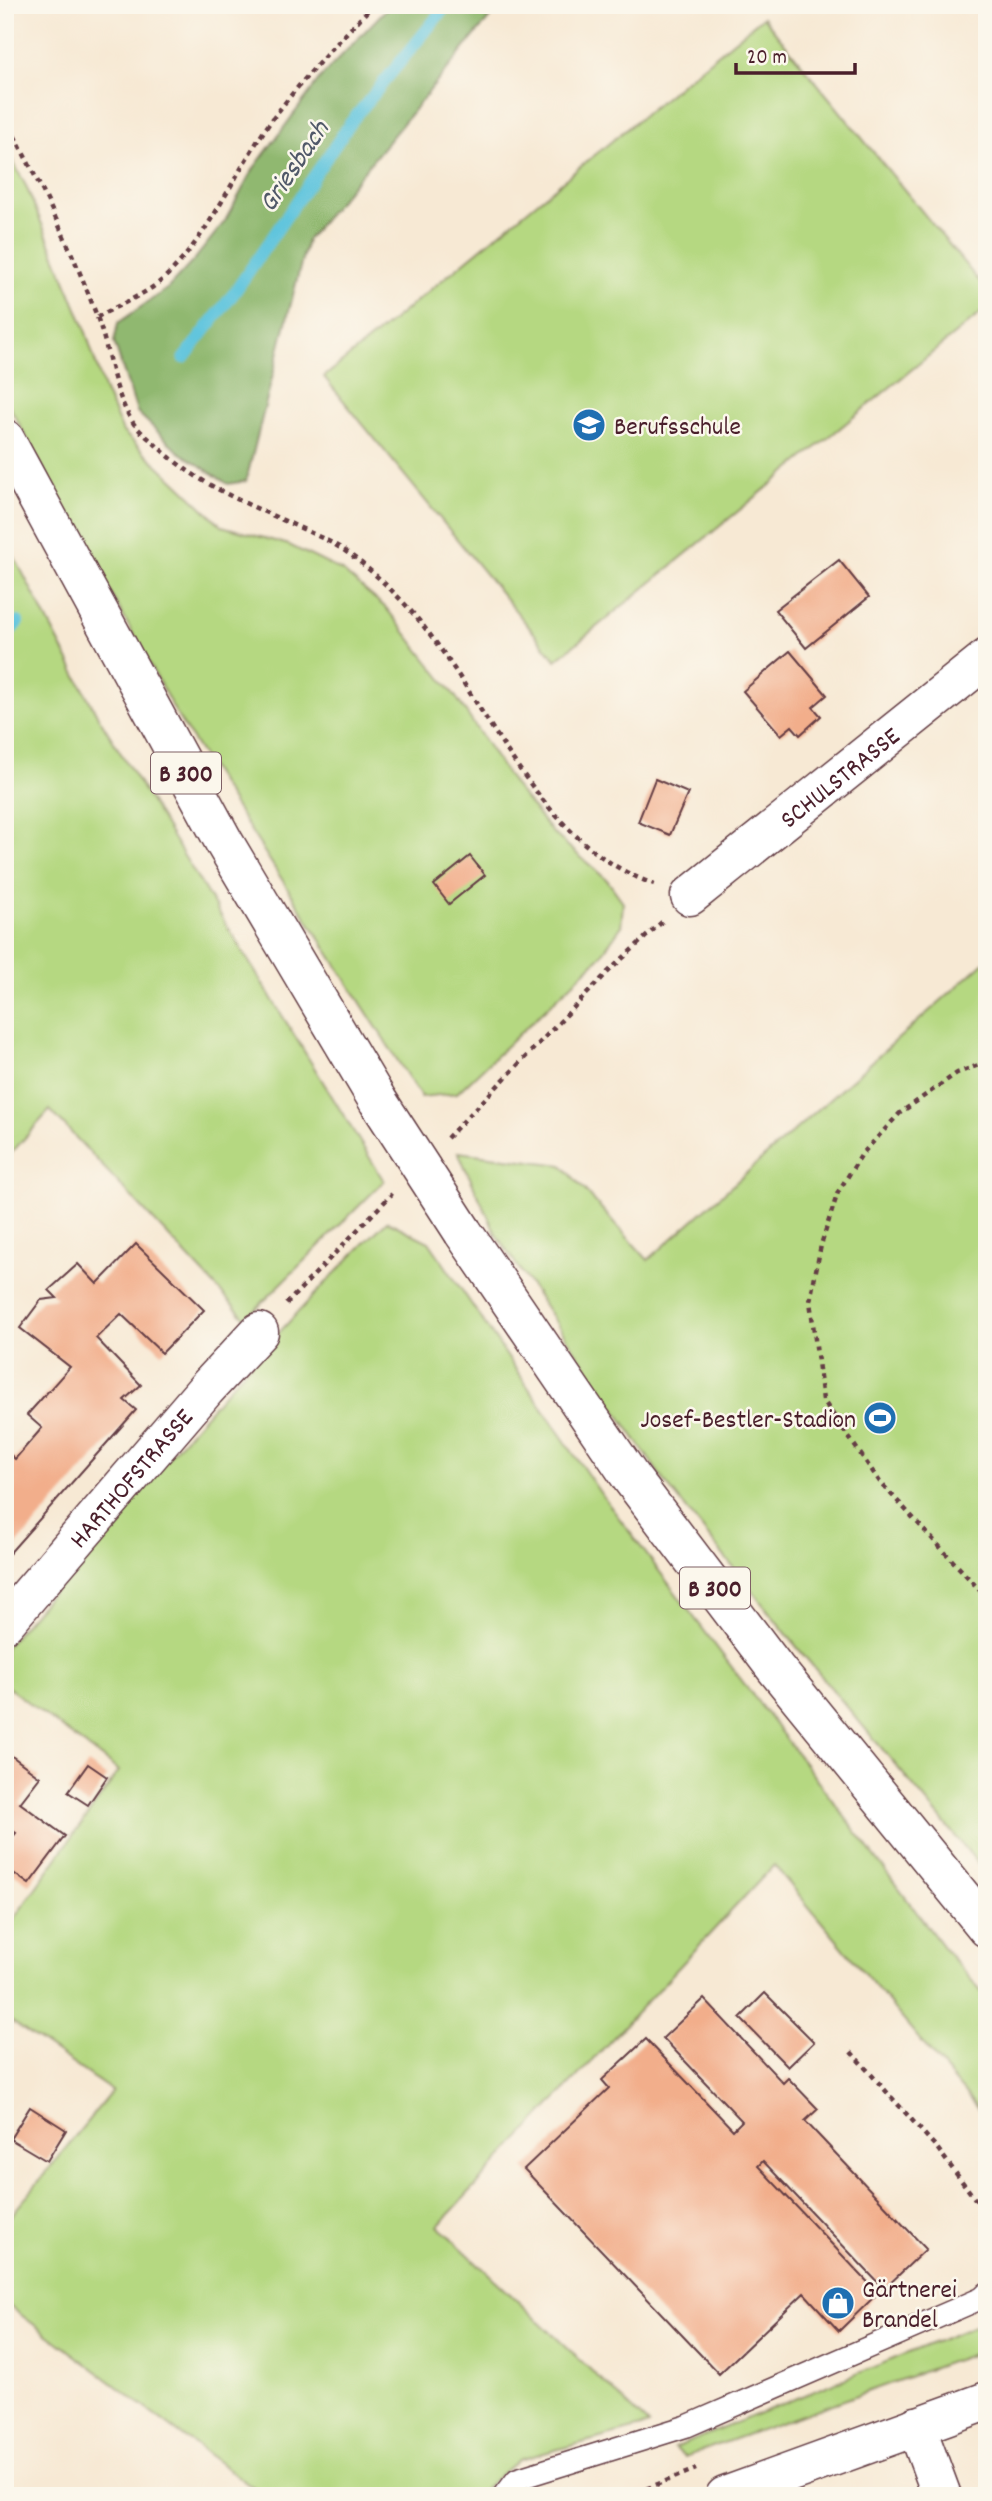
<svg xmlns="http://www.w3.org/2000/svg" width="992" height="2501" font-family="Dekko,sans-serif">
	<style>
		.green { fill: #b5d881; stroke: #807c56; stroke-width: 2 }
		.forest { fill: #90b86f; stroke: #6d6c4d; stroke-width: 2 }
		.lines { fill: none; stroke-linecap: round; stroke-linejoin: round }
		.stream { stroke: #5fc4dd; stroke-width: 12 }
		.building { fill: #f2ae8b }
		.service-casing { stroke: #643d44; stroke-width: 24 }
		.minor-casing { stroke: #643d44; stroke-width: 41 }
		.secondary-casing { stroke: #643d44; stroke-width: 41 }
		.trunk-casing { stroke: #643d44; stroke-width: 41 }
		.path { stroke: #643d44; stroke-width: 4.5; stroke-dasharray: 5 5; stroke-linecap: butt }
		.service { stroke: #fff; stroke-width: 21 }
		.minor { stroke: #fff; stroke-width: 38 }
		.secondary { stroke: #fff; stroke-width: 38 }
		.trunk { stroke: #fff; stroke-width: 38 }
		.trunk-bridge-casing { stroke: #643d44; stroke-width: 41; stroke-linecap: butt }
		.trunk-bridge { stroke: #fff; stroke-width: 38 }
		.labels { text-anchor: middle; stroke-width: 5; stroke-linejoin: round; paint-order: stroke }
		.shield { fill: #fbf7ec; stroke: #7f6065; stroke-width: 2 }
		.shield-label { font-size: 24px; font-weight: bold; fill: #4a1f2b }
		.poi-label { font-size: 26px; fill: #4a1f2b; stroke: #fbf7ec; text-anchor: start }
		.street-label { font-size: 26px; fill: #4a1f2b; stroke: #fbf7ec }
		.water-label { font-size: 28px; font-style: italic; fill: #515969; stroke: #fbf7ec }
	</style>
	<rect width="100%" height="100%" fill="#fbf7ec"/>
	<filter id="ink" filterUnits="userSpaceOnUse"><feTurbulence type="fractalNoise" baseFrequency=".0143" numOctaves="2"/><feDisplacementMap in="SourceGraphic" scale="14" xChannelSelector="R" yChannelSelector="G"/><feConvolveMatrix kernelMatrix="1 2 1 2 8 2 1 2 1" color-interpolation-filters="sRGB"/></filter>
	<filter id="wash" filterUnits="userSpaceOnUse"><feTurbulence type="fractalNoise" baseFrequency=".00686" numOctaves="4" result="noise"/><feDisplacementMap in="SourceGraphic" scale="28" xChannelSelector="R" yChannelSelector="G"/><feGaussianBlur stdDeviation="1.57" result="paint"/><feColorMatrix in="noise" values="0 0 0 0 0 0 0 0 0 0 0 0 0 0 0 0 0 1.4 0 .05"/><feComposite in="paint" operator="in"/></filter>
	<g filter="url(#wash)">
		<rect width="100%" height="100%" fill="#f7e9d4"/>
		<path class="green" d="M763,17L987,291V308L556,660L324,377Z
			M5,147L26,186L49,241L83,323L104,389L123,432L222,526L289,545L342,571L386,608L456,697L513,784L552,832L607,880L623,902L621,927L599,958L457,1093L421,1097L178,717L5,398Z
			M5,539L96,713L384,1181L246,1319L50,1110L5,1160Z
			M987,960V1874L801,1652L664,1481L497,1236L458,1152L562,1165L648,1260Z
			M387,1221L429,1242L601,1494L946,1951L987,1998V2120L774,1865L438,2226L649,2425L518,2460L481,2491L480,2496H264L5,2303V2223L112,2091L5,2017V1931L119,1771L5,1685V1647C130,1503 251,1354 387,1221Z
			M987,2321V2349L684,2457L674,2448Z"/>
		<path class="forest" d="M390,5H500L307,240L246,481L228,484L178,451L137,412L114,342L118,323L168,288L194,260L225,221L254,168L322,76Z"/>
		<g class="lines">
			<path class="stream" d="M184,358L234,293L351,122L447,5
				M5,638L18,622"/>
		</g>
		<g id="blocks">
			<path class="building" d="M839,560L869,597L806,648L775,610Z
				M790,651L827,695L813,707L821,716L800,735L792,726L781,735L743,691Z
				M655,779L688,793L670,835L638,822Z
				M470,856L485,875L449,904L434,885Z
				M136,1244L204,1310L162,1353L121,1314L96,1338L141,1385L124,1400L136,1410L7,1556L5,1554V1450L15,1459L42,1428L27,1415L70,1367L20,1328L41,1300L57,1298L49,1290L78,1264L97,1284Z
				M5,1751L40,1777L20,1803L65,1836L29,1884L5,1867V1847L16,1833L5,1825Z
				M88,1764L107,1777L88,1805L68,1792Z
				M765,1993L814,2042L788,2067L740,2018Z
				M704,1999L783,2083L788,2078L818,2109L805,2121L926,2249L884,2289L763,2161L758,2166L878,2293L839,2331L804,2293L719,2374L524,2169L609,2088L602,2080L646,2039L733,2130L742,2121L663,2038Z
				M30,2107L66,2130L47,2161L10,2139Z"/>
		</g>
	</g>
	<g filter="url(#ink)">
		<use href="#blocks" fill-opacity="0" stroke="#643d44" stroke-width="2"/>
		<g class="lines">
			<defs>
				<path id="service" d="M504,2496L517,2479L687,2426L982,2298L987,2293"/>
				<g id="minor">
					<path id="s1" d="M690,896L987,658"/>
					<path id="s2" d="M5,1623L206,1389L259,1332"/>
				</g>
				<path id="secondary" d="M725,2496L987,2401"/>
				<path id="trunk" d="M5,439L224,842L378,1101
					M463,1232L631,1478L776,1669L987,1928
					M916,2426L942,2496"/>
			</defs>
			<use href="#service" class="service-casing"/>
			<use href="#minor" class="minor-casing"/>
			<use href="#secondary" class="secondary-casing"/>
			<use href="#trunk" class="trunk-casing"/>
			<path class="path" d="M5,118C39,182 71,246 96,314C110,350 112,392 134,424C140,432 150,439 157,446C208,494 271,512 332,543C357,557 381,579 401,600C485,688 531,842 654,884
				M97,317C117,306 146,294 162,280C212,235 235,169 274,117C304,77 339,41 373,5
				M987,1062L957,1073L900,1113L862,1154L838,1192L821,1245L810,1301L823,1400L880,1482L987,1598
				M447,1138L610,970L663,921
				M286,1304L392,1194
				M851,2052L937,2148L987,2215
				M628,2496L696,2469"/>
			<use href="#service" class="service"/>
			<use href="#minor" class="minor"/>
			<use href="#secondary" class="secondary"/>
			<use href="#trunk" class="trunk"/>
			<defs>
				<path id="trunk-bridge" d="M378,1101L463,1232"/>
			</defs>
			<use href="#trunk-bridge" class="trunk-bridge-casing"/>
			<use href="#trunk-bridge" class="trunk-bridge"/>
		</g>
	</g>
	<defs>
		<symbol id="school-disc" viewBox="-11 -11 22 22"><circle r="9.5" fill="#1f6fb2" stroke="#fbf7ec"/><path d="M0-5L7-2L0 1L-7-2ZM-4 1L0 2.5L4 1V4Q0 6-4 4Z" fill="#fff"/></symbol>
		<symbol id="stadium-disc" viewBox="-11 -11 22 22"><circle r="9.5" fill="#1f6fb2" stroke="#fbf7ec"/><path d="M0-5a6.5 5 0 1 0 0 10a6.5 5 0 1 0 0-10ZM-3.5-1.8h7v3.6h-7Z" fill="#fff"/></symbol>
		<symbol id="shop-disc" viewBox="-11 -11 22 22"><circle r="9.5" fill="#1f6fb2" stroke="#fbf7ec"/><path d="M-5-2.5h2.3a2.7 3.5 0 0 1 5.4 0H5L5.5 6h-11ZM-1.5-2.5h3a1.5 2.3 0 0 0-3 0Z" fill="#fff"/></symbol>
	</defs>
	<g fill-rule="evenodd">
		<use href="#school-disc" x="570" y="406" width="38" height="38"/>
		<use href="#stadium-disc" x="861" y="1399" width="38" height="38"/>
		<use href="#shop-disc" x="819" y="2284" width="38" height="38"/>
	</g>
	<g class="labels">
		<g class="shield">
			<rect x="151" y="752.5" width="70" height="41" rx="5"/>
			<rect x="680" y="1567.5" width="70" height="41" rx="5"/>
		</g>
		<g class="shield-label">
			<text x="186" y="781">B 300</text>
			<text x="715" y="1596">B 300</text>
		</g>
		<g class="poi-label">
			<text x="614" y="434">Berufsschule</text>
			<text x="856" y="1427" text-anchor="end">Josef-Bestler-Stadion</text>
			<text x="862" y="2297">Gärtnerei<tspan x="862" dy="30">Brandel</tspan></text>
		</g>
		<g class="street-label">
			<text dy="9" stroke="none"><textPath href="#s1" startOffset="191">SCHULSTRASSE</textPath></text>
			<text dy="9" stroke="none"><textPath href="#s2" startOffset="192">HARTHOFSTRASSE</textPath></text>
		</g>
		<g class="water-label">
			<text transform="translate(292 165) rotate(-56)" y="10">Griesbach</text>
		</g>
	</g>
	<rect width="992" height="2501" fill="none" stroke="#fbf7ec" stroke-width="28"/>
	<path d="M736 63v10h119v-10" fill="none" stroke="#4a1f2b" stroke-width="3.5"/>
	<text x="747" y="63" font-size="21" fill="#4a1f2b" stroke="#fbf7ec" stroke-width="5" paint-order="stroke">20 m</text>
</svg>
